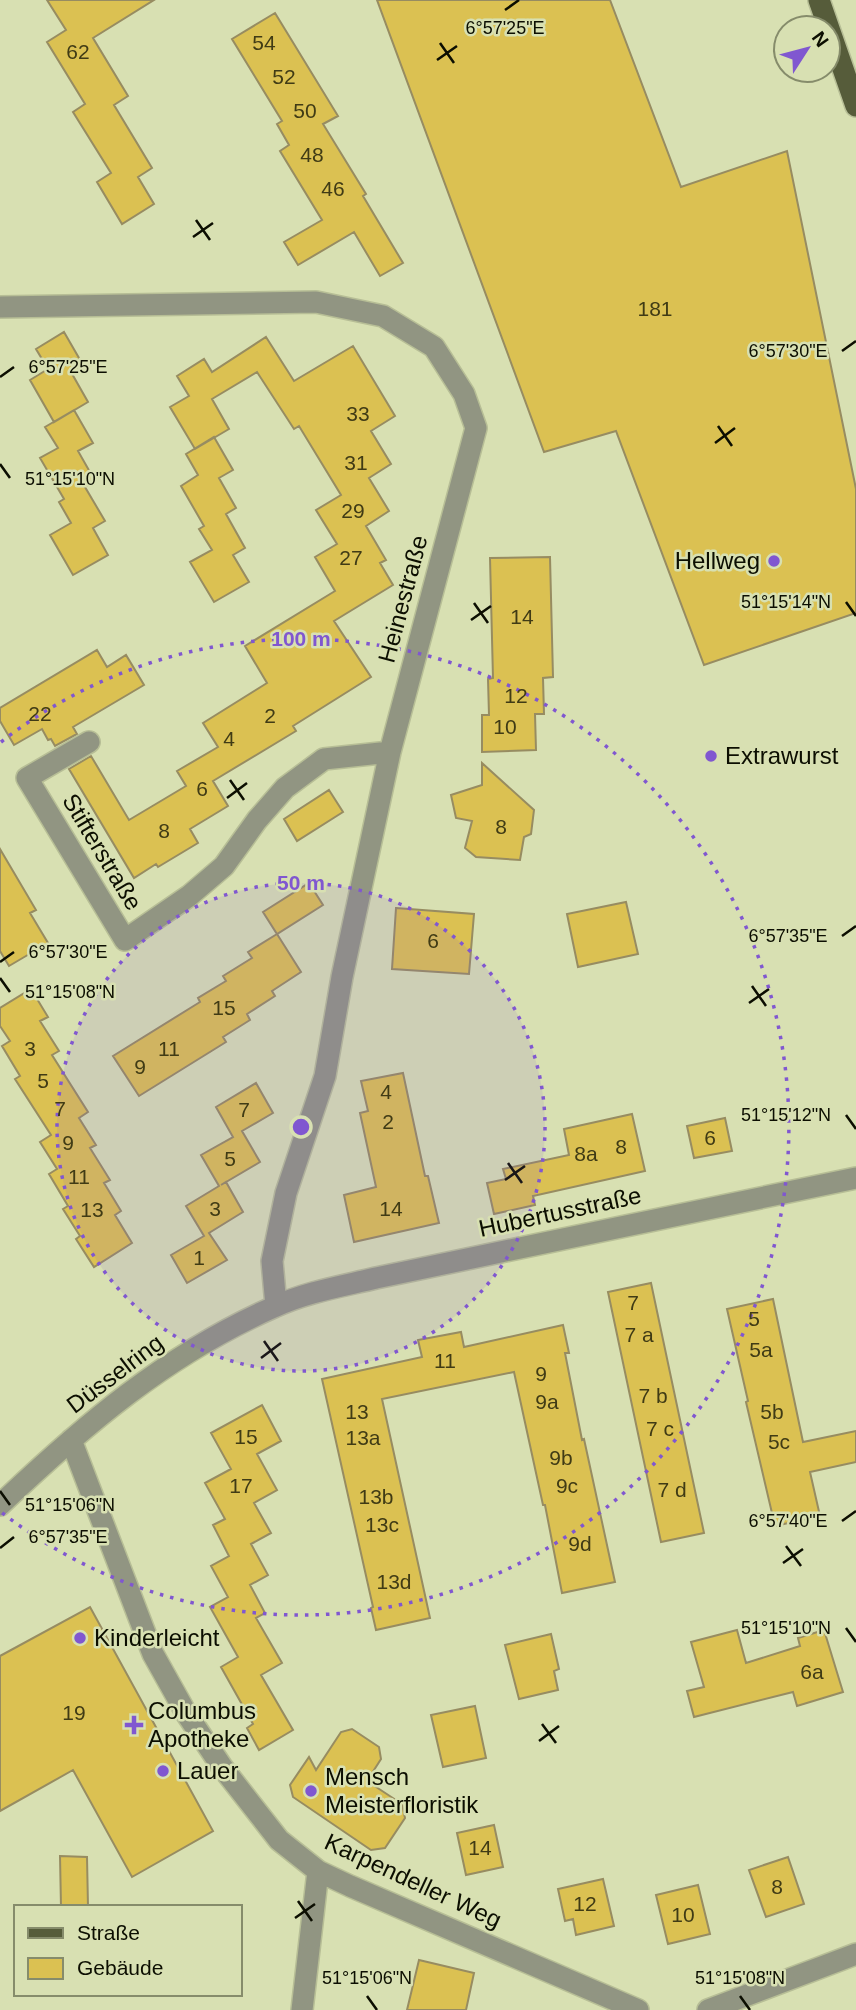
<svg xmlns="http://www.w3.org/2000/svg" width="856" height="2010" font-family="Helvetica,sans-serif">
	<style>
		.building { fill: #dbc152; stroke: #978c61; stroke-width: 2 }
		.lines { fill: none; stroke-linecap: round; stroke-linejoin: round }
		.minor-casing { stroke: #b7be96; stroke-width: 24 }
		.major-casing { stroke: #b7be96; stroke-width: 24 }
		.minor { stroke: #919582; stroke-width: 21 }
		.major { stroke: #565c3a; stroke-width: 21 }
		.ticks { fill: none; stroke: #0c0e01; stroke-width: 2.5 }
		.ring { fill: none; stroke: #8057d0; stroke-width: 3.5; stroke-dasharray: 3.5 7 }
		.poi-dot { fill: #8057d0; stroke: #d8e0b2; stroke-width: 2.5 }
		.labels { text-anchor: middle; stroke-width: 5; stroke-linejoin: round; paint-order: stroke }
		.number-label { font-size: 21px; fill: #403b15 }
		.poi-label { font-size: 24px; fill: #0c0e01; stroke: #d8e0b2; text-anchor: start }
		.street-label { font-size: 24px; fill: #0c0e01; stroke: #d8e0b2 }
		.ticks-label { font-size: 18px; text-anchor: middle; fill: #0c0e01; stroke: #d8e0b2; stroke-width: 5; stroke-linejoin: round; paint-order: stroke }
		.centre { fill: #8057d0; stroke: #d8e0b2; stroke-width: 3.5 }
		.ring-label { font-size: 21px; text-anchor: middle; font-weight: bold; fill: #8057d0; stroke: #d8e0b2; stroke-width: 5; stroke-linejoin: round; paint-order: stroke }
	</style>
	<rect width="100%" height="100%" fill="#d8e0b2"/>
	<path class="building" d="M47,0H154L93,38L128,96L114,105L152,168L138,177L154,204L122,224L97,182L111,173L73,112L85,104L47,42L66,30Z
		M377,0H610L681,187L787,151L856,489V613L704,665L616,431L544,452Z
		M275,13L338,116L323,124L366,194L363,196L403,263L380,276L354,232L298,265L284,242L322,220L280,151L289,145L277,124L282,121L232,39Z
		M64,332L83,365L71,372L88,402L54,422L30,380L48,369L36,349Z
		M266,337L294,381L353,346L395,416L371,431L391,464L369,478L389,511L366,526L386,560L380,563L393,585L334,621L371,677L293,726L296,731L213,781L228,806L190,829L198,843L158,867L156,864L134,878L69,769L91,756L129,820L186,786L177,771L218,747L203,723L267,683L245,646L335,591L315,557L337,544L316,510L341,495L299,426L294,429L257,372L212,399L229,429L195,449L170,407L189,396L177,376L204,359L212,372Z
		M74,410L93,443L78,451L95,481L85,487L105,521L93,528L108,555L73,575L50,535L71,523L59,502L64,499L40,458L58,448L45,427Z
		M214,437L233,470L219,478L236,508L226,514L245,548L233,555L249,582L214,602L190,562L212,550L199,529L204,526L181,486L198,475L186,454Z
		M550,557L553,677L543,678L544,714H535L536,750L482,752V715H489L488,679L493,678L490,558Z
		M97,650L107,667L126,655L144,685L73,727L77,734L55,746L51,739L48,740L42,729L14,745L0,721V708Z
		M482,763L534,810L531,834L524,837L520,860L476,857L465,848L472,821L456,818L451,795L482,785Z
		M329,790L343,812L297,841L284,819Z
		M0,849L36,910L30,913L48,943L9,966L0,951Z
		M309,883L323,905L277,934L263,912Z
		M626,902L638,954L578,967L567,914Z
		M396,908L474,914L469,974L392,969Z
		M277,934L301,972L272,991L275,996L247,1014L250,1020L223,1037L226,1042L139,1096L113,1056L200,1002L198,998L226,981L223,976L252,958L248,952Z
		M31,989L48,1017L40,1021L59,1051L52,1055L88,1112L79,1118L96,1145L90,1148L110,1180L104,1183L121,1211L115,1215L132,1243L94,1267L76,1239L80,1236L63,1209L68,1206L49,1174L57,1169L40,1142L51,1135L15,1079L20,1076L2,1046L10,1041L0,1026V1008Z
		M403,1073L425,1176H428L439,1223L354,1242L344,1195L376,1187L360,1113L368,1111L361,1081Z
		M256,1083L273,1113L242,1131L260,1162L221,1185L226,1182L243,1212L209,1233L227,1260L187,1283L171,1255L204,1236L186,1206L219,1186L201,1155L233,1137L216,1107Z
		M632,1114L645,1171L533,1196L535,1205L494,1214L487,1183L506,1179L503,1169L569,1155L564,1129Z
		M725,1118L732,1151L694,1158L687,1126Z
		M651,1283L704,1533L661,1542L608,1292Z
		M773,1299L803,1442L856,1431V1462L810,1472L820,1516L775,1526L746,1402L748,1401L727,1309Z
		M563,1325L569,1353H565L582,1440L584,1439L615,1582L562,1593L545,1505H543L514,1372L382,1399L430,1618L376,1630L371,1608L373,1607L322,1379L422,1357L418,1340L461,1332L464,1347Z
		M262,1405L281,1441L257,1454L277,1490L254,1503L271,1533L251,1544L268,1575L250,1585L265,1613L256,1618L282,1663L261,1675L293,1730L259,1750L247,1728L253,1724L221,1667L238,1657L210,1607L228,1597L211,1566L229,1556L213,1525L225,1519L205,1483L231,1469L211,1433Z
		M90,1607L213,1831L132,1877L73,1770L0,1811V1656Z
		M737,1630L746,1663L800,1646L798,1638L824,1630L843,1692L797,1706L793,1692L694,1717L687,1691L704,1687L691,1642Z
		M551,1634L559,1669L554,1671L558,1690L519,1699L505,1645Z
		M475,1706L486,1758L443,1767L431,1715Z
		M352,1729L379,1747L381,1759L367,1781L402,1804L405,1818L385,1848L371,1850L293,1797L290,1785L309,1757L316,1770L341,1732Z
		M494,1825L503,1867L466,1875L457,1833Z
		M60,1856L87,1857L88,1907H61Z
		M788,1857L804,1904L766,1917L749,1870Z
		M603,1879L614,1926L576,1935L573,1919L565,1921L558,1889Z
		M698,1885L710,1934L668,1944L656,1895Z
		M419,1960L474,1973L466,2010H407Z"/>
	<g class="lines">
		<defs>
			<path id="minor" d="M0,307L316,302L383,316L434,347L464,394L476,428L390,752L342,977L325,1076L286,1193L272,1261L276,1306
				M89,742L27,778L125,940L189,896L224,866L257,820L285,788L324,759L390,752
				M71,1440L153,1654L186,1713L222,1767L279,1840L318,1871L350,1886L638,2010
				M0,1505C84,1425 167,1354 274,1307C306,1292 343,1286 376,1278L856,1178
				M302,2010L318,1871
				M708,2010L856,1954"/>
			<path id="major" d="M819,0L856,106"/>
		</defs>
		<use href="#minor" class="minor-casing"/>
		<use href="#major" class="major-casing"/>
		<use href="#minor" class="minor"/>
		<use href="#major" class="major"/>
	</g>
	<path class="ticks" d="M505,10L519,0M440,43L454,63M437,60L457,46M196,220L210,240M193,237L213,223M842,351L856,341M0,377L14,367M718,426L732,446M715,443L735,428M0,464L10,478M846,602L856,616M474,603L488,623M471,620L491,606M230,780L244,800M227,798L247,783M842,936L856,926M0,962L14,952M0,978L10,992M752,986L766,1006M749,1003L769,989M846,1115L856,1129M508,1163L522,1183M505,1180L525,1166M264,1341L278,1361M261,1358L281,1343M0,1491L10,1505M842,1521L856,1511M786,1546L801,1566M0,1548L14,1537M783,1563L803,1549M846,1628L856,1642M542,1724L556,1743M539,1741L559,1726M298,1901L312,1921M295,1918L315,1904M367,1996L377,2010M740,1996L750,2010"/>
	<circle cx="301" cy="1127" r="244" fill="#8057d0" fill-opacity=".12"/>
	<g class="ring">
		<circle cx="301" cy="1127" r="244"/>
		<path d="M1 742A488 488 0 1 1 1 1512"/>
	</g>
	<g class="poi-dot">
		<circle cx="774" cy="561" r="7"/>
		<circle cx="711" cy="756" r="7"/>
		<circle cx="80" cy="1638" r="7"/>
		<path d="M130.5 1714.5h7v7h7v7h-7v7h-7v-7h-7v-7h7z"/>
		<circle cx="163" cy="1771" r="7"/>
		<circle cx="311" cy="1791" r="7"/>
	</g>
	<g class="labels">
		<g class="number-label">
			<text x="264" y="50">54</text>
			<text x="78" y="59">62</text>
			<text x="284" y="84">52</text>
			<text x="305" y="118">50</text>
			<text x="312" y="162">48</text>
			<text x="333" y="196">46</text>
			<text x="655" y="316">181</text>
			<text x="358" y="421">33</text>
			<text x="356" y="470">31</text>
			<text x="353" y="518">29</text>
			<text x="351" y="565">27</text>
			<text x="522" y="624">14</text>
			<text x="516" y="703">12</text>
			<text x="40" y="721">22</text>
			<text x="270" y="723">2</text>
			<text x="505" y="734">10</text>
			<text x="229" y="746">4</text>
			<text x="202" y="796">6</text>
			<text x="501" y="834">8</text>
			<text x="164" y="838">8</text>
			<text x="433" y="948">6</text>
			<text x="224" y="1015">15</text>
			<text x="30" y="1056">3</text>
			<text x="169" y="1056">11</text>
			<text x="140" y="1074">9</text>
			<text x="43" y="1088">5</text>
			<text x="386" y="1099">4</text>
			<text x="60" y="1116">7</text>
			<text x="244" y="1117">7</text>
			<text x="388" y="1129">2</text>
			<text x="710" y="1145">6</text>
			<text x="68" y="1150">9</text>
			<text x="621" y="1154">8</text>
			<text x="586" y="1161">8a</text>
			<text x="230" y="1166">5</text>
			<text x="79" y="1184">11</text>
			<text x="215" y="1216">3</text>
			<text x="391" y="1216">14</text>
			<text x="92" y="1217">13</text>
			<text x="199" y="1265">1</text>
			<text x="633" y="1310">7</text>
			<text x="754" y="1326">5</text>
			<text x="639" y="1342">7 a</text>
			<text x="761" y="1357">5a</text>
			<text x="445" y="1368">11</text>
			<text x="541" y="1381">9</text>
			<text x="653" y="1403">7 b</text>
			<text x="547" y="1409">9a</text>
			<text x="357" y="1419">13</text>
			<text x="772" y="1419">5b</text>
			<text x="660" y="1436">7 c</text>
			<text x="246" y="1444">15</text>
			<text x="363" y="1445">13a</text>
			<text x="779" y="1449">5c</text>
			<text x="561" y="1465">9b</text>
			<text x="241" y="1493">17</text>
			<text x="567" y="1493">9c</text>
			<text x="672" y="1497">7 d</text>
			<text x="376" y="1504">13b</text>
			<text x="382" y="1532">13c</text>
			<text x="580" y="1551">9d</text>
			<text x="394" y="1589">13d</text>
			<text x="812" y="1679">6a</text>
			<text x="74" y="1720">19</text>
			<text x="480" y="1855">14</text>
			<text x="777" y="1894">8</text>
			<text x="585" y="1911">12</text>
			<text x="683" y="1922">10</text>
		</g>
		<g class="poi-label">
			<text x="760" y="569" text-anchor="end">Hellweg</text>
			<text x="725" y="764">Extrawurst</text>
			<text x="94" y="1646">Kinderleicht</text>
			<text x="148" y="1719">Columbus<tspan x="148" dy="28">Apotheke</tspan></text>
			<text x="177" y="1779">Lauer</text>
			<text x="325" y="1785">Mensch<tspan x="325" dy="28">Meisterfloristik</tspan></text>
		</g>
		<g class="street-label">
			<text transform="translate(403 599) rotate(-75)" y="8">Heinestraße</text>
			<text transform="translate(102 852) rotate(59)" y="8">Stifterstraße</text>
			<text transform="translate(560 1212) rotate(-12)" y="8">Hubertusstraße</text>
			<text transform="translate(115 1374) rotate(-37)" y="8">Düsselring</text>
			<text transform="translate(413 1881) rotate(25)" y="8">Karpendeller Weg</text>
		</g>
	</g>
	<g class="ticks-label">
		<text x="505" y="34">6°57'25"E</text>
		<text x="788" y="357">6°57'30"E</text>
		<text x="68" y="373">6°57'25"E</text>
		<text x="70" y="485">51°15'10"N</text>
		<text x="786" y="608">51°15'14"N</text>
		<text x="788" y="942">6°57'35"E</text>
		<text x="68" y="958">6°57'30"E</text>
		<text x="70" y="998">51°15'08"N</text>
		<text x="786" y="1121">51°15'12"N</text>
		<text x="70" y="1511">51°15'06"N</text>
		<text x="788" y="1527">6°57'40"E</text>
		<text x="68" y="1543">6°57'35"E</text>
		<text x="786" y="1634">51°15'10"N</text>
		<text x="367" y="1984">51°15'06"N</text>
		<text x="740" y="1984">51°15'08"N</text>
	</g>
	<circle cx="301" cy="1127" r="10" class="centre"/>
	<g class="ring-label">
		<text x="301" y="646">100 m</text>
		<text x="301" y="890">50 m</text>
	</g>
	<rect x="14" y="1905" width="228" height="91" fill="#d8e0b2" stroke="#868c6b" stroke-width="2"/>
	<rect x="28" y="1928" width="35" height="10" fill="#565c3a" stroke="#868c6b" stroke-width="2"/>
	<text x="77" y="1940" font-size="21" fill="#0c0e01">Straße</text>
	<rect x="28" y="1958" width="35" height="21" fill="#dbc152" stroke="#868c6b" stroke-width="2"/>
	<text x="77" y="1975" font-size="21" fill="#0c0e01">Gebäude</text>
	<g transform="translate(807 49) rotate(54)"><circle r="33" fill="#d8e0b2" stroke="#868c6b" stroke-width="2"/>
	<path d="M0-5L12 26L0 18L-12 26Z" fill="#8057d0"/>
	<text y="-10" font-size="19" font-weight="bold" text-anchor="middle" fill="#0c0e01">N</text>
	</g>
</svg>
